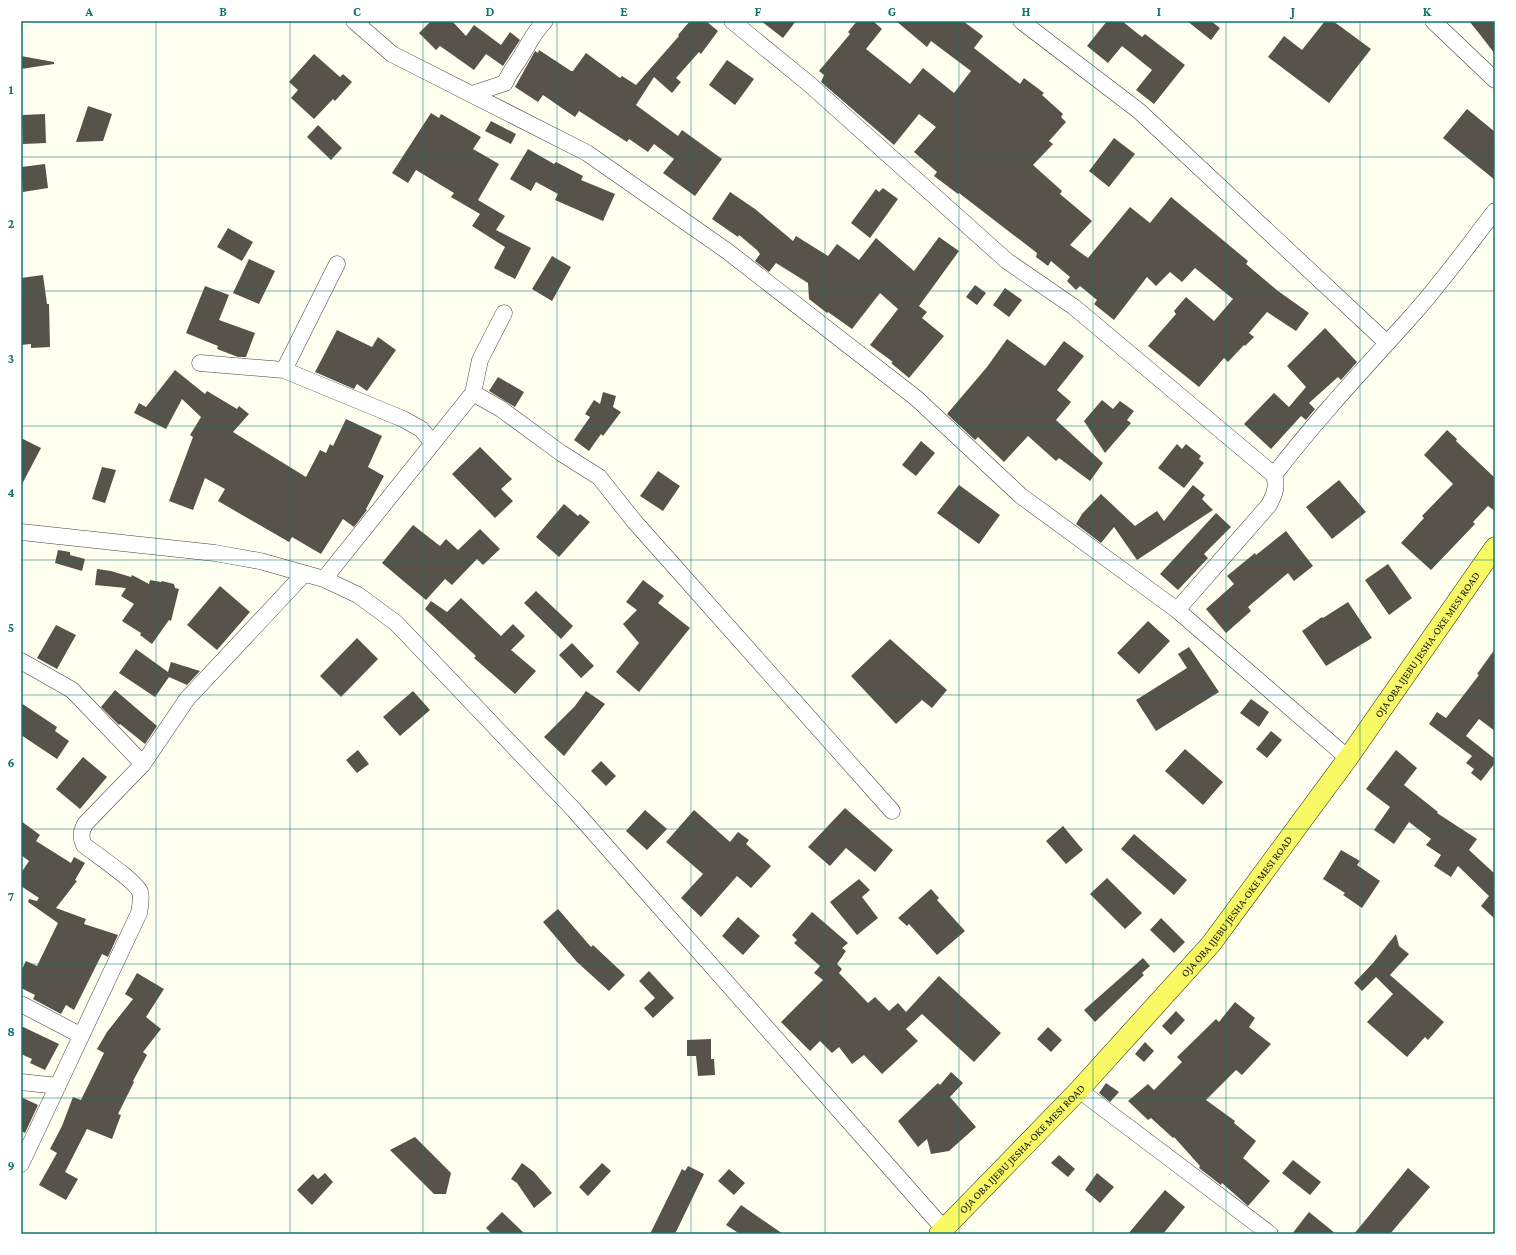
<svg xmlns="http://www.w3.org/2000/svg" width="1516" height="1255" font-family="'Crimson Pro',serif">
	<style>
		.building { fill: #57524a }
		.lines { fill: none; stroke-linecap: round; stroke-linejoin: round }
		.minor-casing { stroke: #414141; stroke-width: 17 }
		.major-casing { stroke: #1f1f1f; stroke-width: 21 }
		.minor { stroke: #fff; stroke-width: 16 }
		.major { stroke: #f9f865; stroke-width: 20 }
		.grid { fill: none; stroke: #0f766e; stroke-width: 1; stroke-opacity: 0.55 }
		.labels { text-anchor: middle; stroke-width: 4; stroke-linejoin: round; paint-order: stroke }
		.street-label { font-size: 11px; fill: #0e0e0e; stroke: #fff }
		.neatline { fill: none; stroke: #0f766e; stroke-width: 1.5 }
		.grid-label { font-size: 13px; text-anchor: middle; font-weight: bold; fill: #0f766e }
	</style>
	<rect width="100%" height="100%" fill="#feffef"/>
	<path class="building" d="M431,21H452L466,36L474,25L501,45L510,32L520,40L503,66L486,54L474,70L440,46L436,50L419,33Z
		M690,21H706L718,31L701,54L699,52L676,78L681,82L672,93L654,77L636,105L678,136L682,130L722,159L695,196L663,173L674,159L654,144L648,152L629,139L627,142L579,111L575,117L543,95L538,102L515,87L535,51L538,53L539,50L571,71H573L586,53L620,78L622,76L636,85L679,36L678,35Z
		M761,21H796L783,38Z
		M857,21H873L882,29L866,49L910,84L923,68L954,93L971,71L931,41L927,47L896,21H963L983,36L974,48L1020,84L1024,78L1044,93L1042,95L1063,114L1061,117L1066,122L1049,141L1053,144L1033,165L1062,191L1060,194L1092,221L1070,245L1088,258L1130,207L1150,223L1171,197L1248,261L1246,264L1278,291L1309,313L1296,331L1267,312L1249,333L1254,337L1245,346L1244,345L1228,362L1224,358L1199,387L1148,346L1176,314L1174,311L1186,297L1214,321L1233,299L1195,268L1182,282L1170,272L1156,286L1147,277L1114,320L1094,304L1097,300L1080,286L1076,290L1067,281L1070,277L1051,261L1048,266L1036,257L1037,253L959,193L958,194L934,176L937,172L914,152L936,127L919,114L894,145L821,82L824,75L819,71L850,34L848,32Z
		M1107,21H1122L1142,37L1145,34L1185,65L1154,104L1136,90L1152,70L1122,46L1108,63L1087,46Z
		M1187,21H1211L1220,28L1211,40Z
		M1325,21H1333L1371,49L1329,103L1268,57L1284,36L1302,50Z
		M1469,21H1495V54L1478,32Z
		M314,54L340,77L343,74L352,82L335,101L333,99L314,119L291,98L298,90L289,82Z
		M21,56L54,62V64L21,69Z
		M727,60L754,79L735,105L709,85Z
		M88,106L112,114L103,141L76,142Z
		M1467,109L1495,132V180L1443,138Z
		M431,113L439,118L441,114L481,137L473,149L499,164L478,200L505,216L496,230L531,248L515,279L494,268L505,247L472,226L480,214L451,197L454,193L416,170L408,183L392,173Z
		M45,114L46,143L23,144L22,115Z
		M491,121L516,134L511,144L485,131Z
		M318,125L342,148L331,160L307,137Z
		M1114,138L1135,154L1109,187L1089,171Z
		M528,149L554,164L556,162L583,176L581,180L615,194L603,221L555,200L558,194L536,182L531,191L510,179Z
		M45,164L48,188L23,192L21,167Z
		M883,188L898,199L870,238L851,223L876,189L879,192Z
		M730,192L755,209L793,241L796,236L828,256L837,244L859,260L876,238L914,271L939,237L959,251L919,306L927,312L922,318L944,336L909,378L891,363L893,362L870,345L898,309L880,293L852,329L828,312L827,313L809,299L808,283L776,263L769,272L755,261L760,254L757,250L739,235L738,237L712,219Z
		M228,228L253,242L242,261L217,247Z
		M552,256L571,267L552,301L532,289Z
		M249,259L275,271L259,304L233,293Z
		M43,275L47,304H49L50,347L31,348V344L21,345V278Z
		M975,285L986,293L977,305L966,297Z
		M205,286L229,295L219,320L255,333L246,357H238L217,349L218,346L186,333Z
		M1005,288L1022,300L1009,317L993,305Z
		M1325,328L1357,362L1341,380L1338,377L1309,403L1315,409L1306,420L1301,416L1271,449L1244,424L1274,393L1289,407L1306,387L1287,366Z
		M337,330L372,347L378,337L396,350L367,391L357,384L354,389L315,372Z
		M1007,339L1045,366L1064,341L1084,356L1057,390L1071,402L1056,420L1103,463L1090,481L1059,458L1056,461L1028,436L1004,462L978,437L975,440L947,414L987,367Z
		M175,370L205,394L207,391L237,409L239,406L249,414L233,432L306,477L320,450L326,453L330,444L333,446L346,419L382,436L368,467L384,476L366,509L367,510L354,527L343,519L321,554L292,537L289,542L218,501L225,489L205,478L193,510L169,501L193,437L190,435L201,417L182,399L166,429L134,413L139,403L146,407Z
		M498,377L524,392L515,407L489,391Z
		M603,392L616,396L613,407L621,412L603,436L601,434L589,451L574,440L590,417L585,414L594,400L600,404Z
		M1102,400L1113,409L1120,401L1134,411L1127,420L1131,423L1105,453L1084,421Z
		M1447,430L1457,439L1456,441L1495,478V511L1488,506L1473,522L1475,524L1431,570L1401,543L1424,518L1422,516L1453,484L1424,455Z
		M21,438L41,448L21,486Z
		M921,441L935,453L916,476L902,465Z
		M1177,444L1182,449L1186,444L1201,456L1199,459L1204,463L1184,488L1158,468Z
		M480,447L512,479L501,489L513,501L495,518L452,474Z
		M102,467L116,470L105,503L92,499Z
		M658,471L680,486L663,511L640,496Z
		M1339,480L1366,512L1332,539L1306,507Z
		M959,485L1000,515L979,544L937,513Z
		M1193,485L1205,495L1202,499L1213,510L1137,560L1114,527L1101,543L1076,524L1082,514L1101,494L1135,526L1157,511L1164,521Z
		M564,504L578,516L580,514L590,522L559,557L536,537Z
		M1216,513L1231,527L1204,554L1208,558L1178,590L1160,574Z
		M413,525L440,546L446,539L458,550L480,529L500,549L483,565L477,559L452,585L445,579L426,600L382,563Z
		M1286,531L1313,566L1294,581L1288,573L1248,607L1251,611L1226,633L1206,609L1234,584L1227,576L1255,553L1256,555Z
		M58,550L70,552V555L85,559L82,571L55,563Z
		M1388,564L1412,598L1389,615L1365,580Z
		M97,569L111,571L131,577L132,575L149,584L150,580L161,582L162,581L174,584L175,588L179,589L171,621L169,620L152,644L140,635L141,633L122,621L134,604L121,596L126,588L95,585Z
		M643,580L664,596L658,603L690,628L639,692L616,672L639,643L623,624L637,610L626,602Z
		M220,586L250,612L217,650L187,625Z
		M536,591L573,626L561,639L524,603Z
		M461,598L501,636L513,624L525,636L511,650L536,671L515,694L474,658L476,656L425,609L431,601L447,612Z
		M1348,602L1372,638L1326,666L1302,631L1322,617L1323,618Z
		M1148,621L1170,641L1139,674L1117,653Z
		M56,625L76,635L57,669L37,658Z
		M357,638L378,659L341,697L320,676Z
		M890,639L947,690L932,708L922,700L896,724L851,676Z
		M572,643L594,666L581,678L559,655Z
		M1189,647L1219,692L1156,731L1136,700L1187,668L1178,654Z
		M136,649L168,672L171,662L200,671L187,685L169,677L155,697L119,673Z
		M1495,649V731L1479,719L1466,736L1495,759V763L1481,781L1471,773L1474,769L1466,763L1472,756L1429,724L1437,712L1446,718L1479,675L1477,674Z
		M115,690L157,726L145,744L120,724L119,725L101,707Z
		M413,691L430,710L400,736L383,717Z
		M586,691L605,704L564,756L544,737L575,706Z
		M1251,699L1269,712L1259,727L1240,713Z
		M21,703L57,727L55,731L69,741L57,759L21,735Z
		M1271,731L1282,740L1267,758L1256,749Z
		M1185,749L1223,782L1203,805L1165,771Z
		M358,750L369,764L357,773L346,760Z
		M1396,750L1417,768L1404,785L1438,812L1437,813L1477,839L1469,850L1495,874V919L1481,906L1489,896L1458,866L1451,877L1434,866L1441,855L1426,845L1431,839L1409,822L1394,844L1374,830L1390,807L1366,789Z
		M83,757L107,777L80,809L56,789Z
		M601,761L616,776L606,786L591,771Z
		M845,808L893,850L875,872L846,848L830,866L808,847Z
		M645,810L667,829L647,850L626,831Z
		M694,810L730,842L738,832L749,840L746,844L771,866L751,888L737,876L701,917L681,898L703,874L666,842Z
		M21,821L40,835L36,841L71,863L74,857L85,863L75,880L77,881L56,908L86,919L84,924L118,935L108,957L102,954L74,1010L66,1005L61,1014L33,999L35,995L21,988V971L26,961L37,966L58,923L28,902L29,899L37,901L39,898L21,886V873L29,861L21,855Z
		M1063,826L1083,850L1066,864L1046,841Z
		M1134,834L1187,880L1174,895L1121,849Z
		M1341,850L1360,861L1357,865L1380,881L1362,908L1343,895L1345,893L1323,879Z
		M1107,878L1142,913L1125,929L1090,894Z
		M859,879L870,890L862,897L878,918L857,935L830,902Z
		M931,889L939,898L937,900L965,931L937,955L909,924L907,926L898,918Z
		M558,909L591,947L593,945L625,975L609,991L577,962L543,922Z
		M812,912L848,943L842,948L846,951L837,964L842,969L839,973L868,1003L875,997L889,1011L898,1003L906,1012L939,976L1001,1033L974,1062L922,1014L906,1029L918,1041L882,1074L864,1055L852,1064L839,1047L832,1053L820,1041L810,1051L781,1022L823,980L814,973L820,966L794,943L797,940L792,935Z
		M738,917L760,936L743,955L722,936Z
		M1161,918L1185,942L1174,953L1150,930Z
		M1396,934L1399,946L1409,954L1390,975L1444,1022L1428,1040L1425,1037L1407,1057L1367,1022L1393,994L1376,977L1362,991L1354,983L1373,963Z
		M1143,958L1150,966L1142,973L1144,975L1095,1022L1084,1010Z
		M649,971L674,998L653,1018L644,1008L655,998L639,981Z
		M137,973L164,989L146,1017L161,1029L143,1052L147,1055L133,1081L134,1082L118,1114L121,1115L112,1139L87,1129L65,1172L78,1179L66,1200L39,1185L57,1153L50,1149L62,1126L73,1097L81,1100L104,1053L97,1049L107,1032L133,999L125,994Z
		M1235,1002L1255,1018L1249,1027L1271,1044L1242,1075L1236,1070L1206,1100L1235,1121L1234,1123L1256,1141L1243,1158L1270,1181L1248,1206L1222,1183L1221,1185L1199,1168L1200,1166L1174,1137L1173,1138L1151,1118L1148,1120L1128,1101L1148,1084L1154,1090L1182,1062L1177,1057L1216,1019L1219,1022Z
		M1176,1011L1185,1020L1171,1035L1162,1026Z
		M21,1026L59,1044L45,1070L30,1063L32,1059L21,1054Z
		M1048,1027L1062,1040L1051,1052L1037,1039Z
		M711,1039V1059H714L715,1075L698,1076L696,1056H687V1040Z
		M1145,1042L1154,1051L1144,1062L1135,1054Z
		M951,1072L963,1083L950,1097L976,1127L949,1151L931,1154L927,1139L918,1147L898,1121L938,1083L940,1085Z
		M1106,1083L1119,1092L1110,1102L1099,1093Z
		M21,1097L38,1105L25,1133L21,1131Z
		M415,1137L451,1173L446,1194H434L390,1150Z
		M1059,1155L1075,1169L1068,1177L1051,1163Z
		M1293,1160L1321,1182L1310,1195L1282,1173Z
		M522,1163L534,1172L552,1193L534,1208L517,1183L511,1179Z
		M602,1163L611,1171L588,1196L579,1187Z
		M688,1166L704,1174L675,1234H650L682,1169L685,1171Z
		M1408,1168L1430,1187L1390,1234H1354Z
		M729,1169L745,1183L734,1195L718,1181Z
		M325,1173L333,1182L312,1205L297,1190L313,1174L318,1179Z
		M1097,1173L1114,1187L1100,1203L1085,1190Z
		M1165,1190L1185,1207L1163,1234H1128Z
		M741,1205L783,1234H740L726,1225Z
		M502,1212L525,1234H492L486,1228Z
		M1309,1212L1336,1234H1292Z"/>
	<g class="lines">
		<defs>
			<path id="minor" d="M354,21L392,54L587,153L727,251L916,398L1021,496L1177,610L1348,758
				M732,21L808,83L1007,261L1074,307L1274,475
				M1021,21L1139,111L1386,342
				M1433,21L1495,80
				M472,94L505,83C510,71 517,64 523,53C531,40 534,32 545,21
				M504,313L480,360L473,393L501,409L561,453L599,477L634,521L892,811
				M200,363L284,370L403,419L421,429L433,443
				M284,370L337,264
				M21,532L215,553L260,561L324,579L358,595L396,623L574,810L944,1229
				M324,579L473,393
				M1177,610L1269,505C1274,495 1278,487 1274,475C1316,420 1363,370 1409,319C1440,285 1467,247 1495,211
				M21,661L72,690L143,764
				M21,1004L80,1035
				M21,1082L58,1086
				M1079,1090L1270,1234
				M21,1164L139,913C140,906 142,899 140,892C136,881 95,854 84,845C80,837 81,832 85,824L143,764L187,699L304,574"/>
			<g id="major">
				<path id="s1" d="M939,1234L1079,1090L1211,944L1348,758L1495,547"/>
			</g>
		</defs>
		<use href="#minor" class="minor-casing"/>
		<use href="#major" class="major-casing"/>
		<use href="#minor" class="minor"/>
		<use href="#major" class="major"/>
	</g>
	<path class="grid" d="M156,21V1234M290,21V1234M423,21V1234M557,21V1234M691,21V1234M825,21V1234M959,21V1234M1093,21V1234M1226,21V1234M1360,21V1234M21,157H1495M21,291H1495M21,426H1495M21,560H1495M21,695H1495M21,829H1495M21,964H1495M21,1098H1495"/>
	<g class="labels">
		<g class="street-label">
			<text dy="4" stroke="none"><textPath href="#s1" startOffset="767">OJA OBA IJEBU JESHA-OKE MESI ROAD</textPath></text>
			<text dy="4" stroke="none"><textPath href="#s1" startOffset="443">OJA OBA IJEBU JESHA-OKE MESI ROAD</textPath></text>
			<text dy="4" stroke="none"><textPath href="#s1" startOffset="119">OJA OBA IJEBU JESHA-OKE MESI ROAD</textPath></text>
		</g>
	</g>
	<rect width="1516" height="1255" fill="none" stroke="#ffffff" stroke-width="44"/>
	<rect x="22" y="22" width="1472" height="1211" class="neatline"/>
	<g class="grid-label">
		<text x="89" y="16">A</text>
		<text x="223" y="16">B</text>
		<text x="357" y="16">C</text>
		<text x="490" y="16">D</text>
		<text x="624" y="16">E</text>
		<text x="758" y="16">F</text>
		<text x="892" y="16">G</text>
		<text x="1026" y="16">H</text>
		<text x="1159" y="16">I</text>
		<text x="1293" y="16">J</text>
		<text x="1427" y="16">K</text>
		<text x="11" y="94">1</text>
		<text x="11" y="228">2</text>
		<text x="11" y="363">3</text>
		<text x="11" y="497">4</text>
		<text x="11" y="632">5</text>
		<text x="11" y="767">6</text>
		<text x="11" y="901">7</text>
		<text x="11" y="1036">8</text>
		<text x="11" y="1170">9</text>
	</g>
</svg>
